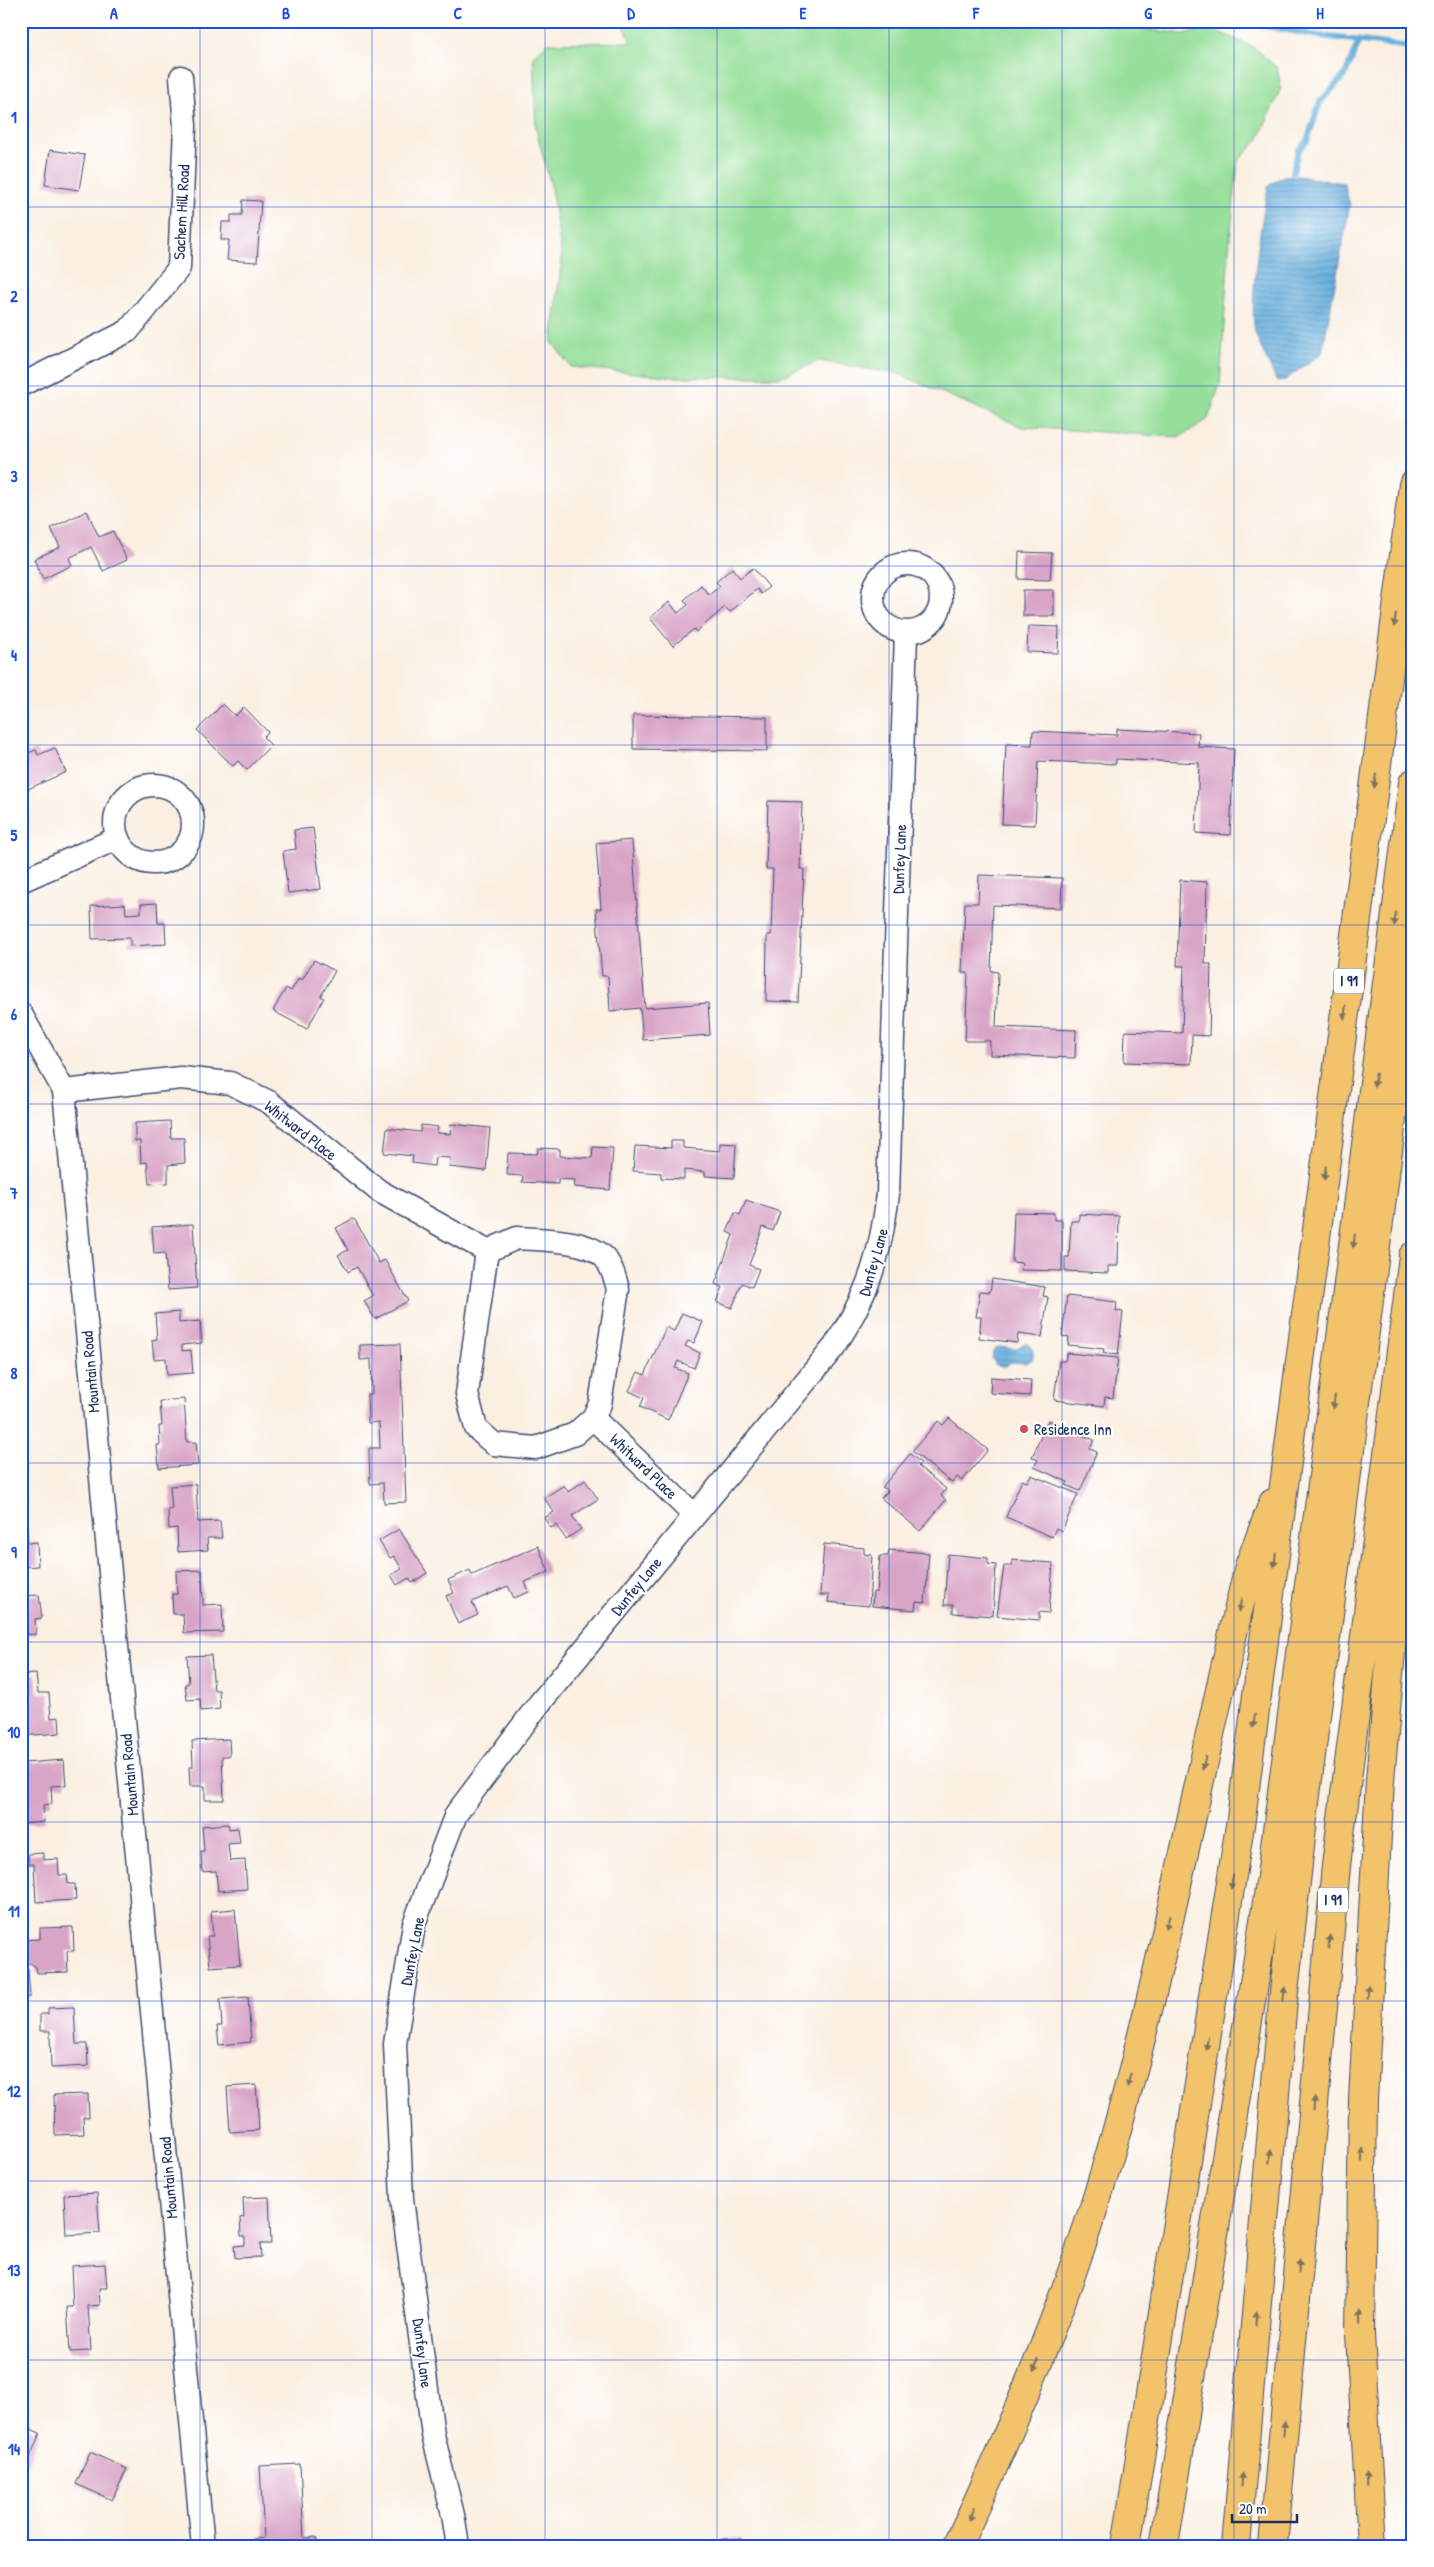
<svg xmlns="http://www.w3.org/2000/svg" width="1434" height="2567" font-family="'Patrick Hand',sans-serif">
	<style>
		.grass { fill: #96df9a; stroke: #58877c }
		.water { fill: url(#water-rules); stroke: #3f6e9c }
		.lines { fill: none; stroke-linecap: round; stroke-linejoin: round }
		.stream { stroke: #63addb; stroke-width: 6 }
		.building { fill: #d9a5c7 }
		.street-casing { stroke: #3c4c72; stroke-width: 25 }
		.highway-casing { stroke: #3c4c72; stroke-width: 30 }
		.street { stroke: #fff; stroke-width: 22 }
		.highway { stroke: #f2c36a; stroke-width: 28 }
		.oneway { fill: #7c7263 }
		.grid { fill: none; stroke: #1d4ed8; stroke-width: 1; stroke-opacity: 0.55 }
		.poi-dot { fill: #d1495b; stroke: #fff; stroke-width: 2 }
		.labels { text-anchor: middle; stroke-width: 4; stroke-linejoin: round; paint-order: stroke }
		.shield { fill: #fff; stroke: #5f6d8e; stroke-width: 1 }
		.shield-label { font-size: 15px; font-weight: bold; fill: #1b2f5e }
		.street-label { font-size: 16px; fill: #1b2f5e; stroke: #fff }
		.poi-label { font-size: 16px; fill: #1b2f5e; stroke: #fff; text-anchor: start }
		.neatline { fill: none; stroke: #1d4ed8; stroke-width: 2 }
		.grid-label { font-size: 16px; text-anchor: middle; font-weight: bold; fill: #1d4ed8 }
	</style>
	<defs>
		<pattern id="water-rules" width="6" height="5" patternUnits="userSpaceOnUse" patternTransform="scale(1.25)"><rect width="6" height="5" fill="#63addb"/><path d="M0 2.5h6" fill="none" stroke="#518db5"/></pattern>
	</defs>
	<rect width="100%" height="100%" fill="#fff"/>
	<filter id="ink" filterUnits="userSpaceOnUse"><feTurbulence type="fractalNoise" baseFrequency=".02" numOctaves="2"/><feDisplacementMap in="SourceGraphic" scale="10" xChannelSelector="R" yChannelSelector="G"/><feConvolveMatrix kernelMatrix="1 2 1 2 8 2 1 2 1" color-interpolation-filters="sRGB"/></filter>
	<filter id="wash" filterUnits="userSpaceOnUse"><feTurbulence type="fractalNoise" baseFrequency=".0096" numOctaves="4" result="noise"/><feDisplacementMap in="SourceGraphic" scale="20" xChannelSelector="R" yChannelSelector="G"/><feGaussianBlur stdDeviation="1.12" result="paint"/><feColorMatrix in="noise" values="0 0 0 0 0 0 0 0 0 0 0 0 0 0 0 0 0 1.4 0 .05"/><feComposite in="paint" operator="in"/></filter>
	<g filter="url(#wash)">
		<rect width="100%" height="100%" fill="#faefe1"/>
		<path class="grass" d="M622,21H1128L1142,29L1184,34L1210,28L1255,48L1277,68L1281,88L1258,140L1238,161L1229,249L1220,384L1208,419L1180,437L1022,427L899,374L819,361L780,377H676L571,367L552,342L562,257L551,186L536,129L533,56L547,43L631,42Z"/>
		<path class="water" d="M1292,175L1344,183L1350,205L1322,353L1285,380L1276,381C1271,366 1261,351 1256,335C1247,307 1262,218 1268,186L1283,176Z
			M1023,1344H1029L1033,1351V1359L1026,1363L1011,1362L1006,1366H997L992,1359L993,1351L999,1347L1016,1349Z"/>
		<g class="lines">
			<path class="stream" d="M1240,21L1313,35L1410,47
				M1293,171L1298,151L1307,141L1320,102L1345,75L1359,41"/>
		</g>
		<g id="blocks">
			<path class="building" d="M50,150L85,155L79,190L45,185Z
				M243,200L261,201L257,262L227,260L229,240H221L222,222H231V215H242Z
				M87,511L99,537L113,531L127,560L103,571L91,547L69,558L72,565L43,579L34,559L60,547L51,528Z
				M1019,552L1052,553L1050,580L1018,579Z
				M732,568L740,578L753,568L769,587L761,594L757,589L730,612L725,607L696,632L694,629L673,646L650,618L669,602L678,613L688,605L684,600L701,585L709,595L720,586L716,582Z
				M1023,590H1054V616H1023Z
				M1028,626L1059,627L1058,653L1027,652Z
				M223,704L235,716L244,707L268,732L263,737L271,745L247,770L238,761L233,766L197,730Z
				M633,715L767,717V751L633,749Z
				M1117,729L1199,733L1198,747L1234,749L1230,835L1196,833L1199,763L1116,759V764L1038,761L1035,825L1002,824L1006,744L1032,745L1033,731L1117,735Z
				M55,748L66,772L21,792V756L36,750L38,755Z
				M768,801L802,802L800,869H804L798,1002L766,1001L767,935H771L773,869H766Z
				M313,828L321,889L288,893L283,851L296,849L294,830Z
				M632,840L645,1008L708,1003L710,1035L643,1040L640,1008L610,1011L608,976H602L596,909H601L596,843Z
				M979,875L1062,878L1061,908L993,905L991,971L998,972L996,1027L1076,1030L1075,1058L990,1055V1041H965L968,973H962L965,903H978Z
				M1180,880L1207,882L1205,964H1211L1209,1036L1192,1035L1191,1064L1124,1062L1125,1031L1182,1033L1184,966H1177Z
				M157,903L158,923H165L166,944L130,946V938L92,939L91,906L125,904L126,914L141,913V904Z
				M314,960L335,971L321,996L324,998L307,1029L273,1011L286,988L291,991L299,978L302,980Z
				M170,1121L171,1138H184L185,1163L168,1165V1183L149,1184L147,1162L141,1163L140,1141H135V1123Z
				M451,1124L490,1128L486,1171L449,1167L450,1158L435,1157L434,1166L412,1163L413,1156L384,1153L387,1128L420,1132L421,1125L438,1127L437,1133L450,1134Z
				M671,1141H683V1148L720,1151V1143L736,1144L734,1178L705,1176V1172L684,1170V1179L661,1178V1173L633,1171L635,1146L671,1148Z
				M593,1147L613,1148L610,1190L574,1187L575,1180L558,1179V1184L522,1182L523,1176L507,1175L508,1153L537,1154L538,1148L560,1149V1156L592,1158Z
				M746,1200L780,1212L773,1231L763,1227L749,1265L759,1269L752,1287L742,1283L732,1308L717,1302L723,1287L715,1284L733,1235L727,1232L735,1213L740,1215Z
				M1014,1212L1054,1213V1220H1062V1271L1021,1270L1022,1263L1012,1262Z
				M1079,1214L1119,1216L1118,1266H1108V1273L1065,1271V1257H1069L1071,1221H1079Z
				M352,1219L355,1220L379,1263L385,1260L408,1301L375,1319L364,1301L373,1296L357,1267L348,1272L338,1255L348,1250L336,1228Z
				M193,1224L197,1288L168,1290L165,1253L154,1254L152,1227Z
				M992,1279L1045,1287L1043,1296L1048,1297L1042,1337L1018,1334L1017,1343L979,1338L981,1317H976L980,1291L990,1292Z
				M1067,1296L1117,1302L1116,1311L1123,1312L1118,1355L1103,1353L1104,1349L1068,1345L1069,1337L1062,1336Z
				M179,1312V1323L200,1321L202,1343L182,1345V1351L191,1350L193,1373L167,1375L166,1358L154,1359L152,1340L157,1339L155,1314Z
				M682,1313L703,1322L694,1343L688,1341L685,1346L700,1353L694,1368L678,1361L675,1368L688,1373L668,1420L640,1407L644,1398L629,1391L638,1372L645,1375L666,1327L674,1331Z
				M400,1344L406,1502L384,1503L383,1483L370,1484L369,1448H380L379,1422L368,1423L367,1394H372L371,1359L360,1360V1345Z
				M1067,1353L1118,1358L1113,1398L1105,1397L1104,1406L1054,1400L1059,1361H1065Z
				M991,1377L1031,1380L1030,1396L990,1393Z
				M184,1399L187,1442H196L198,1465L159,1468L157,1445H160L159,1426H162L160,1401Z
				M949,1418L988,1450L962,1481L957,1477L952,1483L912,1451L938,1421L943,1425Z
				M1048,1420L1094,1440L1090,1449L1097,1452L1080,1491L1066,1485L1068,1482L1034,1467L1038,1460L1032,1457Z
				M21,1428H26L27,1451L21,1452Z
				M910,1454L921,1463L918,1466L946,1489L941,1496L946,1500L920,1531L881,1498L888,1491L882,1487Z
				M1031,1475L1078,1494L1062,1531L1056,1528L1052,1537L1006,1517L1022,1480L1027,1482Z
				M585,1480L598,1499L572,1516L581,1529L566,1539L556,1525L551,1528L544,1518L554,1512L544,1498L564,1485L568,1492Z
				M196,1484L198,1522L220,1521L222,1538H207L208,1550L178,1552L177,1528L169,1529L168,1510L172,1509L170,1486Z
				M27,1527L28,1543L37,1542L38,1566L21,1567V1528Z
				M399,1529L427,1573L412,1583L409,1578L397,1585L391,1575L402,1569L394,1556L390,1558L379,1541Z
				M824,1544L864,1548V1554L872,1555L869,1606L828,1602L829,1595H820Z
				M538,1546L549,1572L525,1582L529,1592L514,1598L508,1586L472,1602L478,1615L458,1624L446,1596L454,1593L448,1580L470,1570L472,1575Z
				M889,1550L929,1553L925,1603L916,1602L915,1610L872,1606L873,1592H877L880,1556H888Z
				M948,1554L988,1558V1564L996,1565L993,1616L953,1613V1605H944Z
				M1012,1560L1053,1563L1049,1613L1039,1612V1620L997,1616L1004,1566H1012Z
				M202,1570L203,1605L222,1604L223,1632L184,1633L183,1614H173L172,1594H177L176,1571Z
				M39,1595L42,1618L35,1619L36,1634L21,1635V1596Z
				M211,1655L214,1690H219L220,1709L201,1711L200,1699L187,1700L185,1684L189,1683L187,1656Z
				M36,1674L38,1693H49L51,1718L59,1717L60,1733L21,1736V1675Z
				M229,1739L230,1756H222L224,1800H205V1786H190L189,1767H193L192,1741Z
				M64,1760L66,1785L51,1786L52,1804L43,1805L44,1822L21,1824V1799H26L24,1763Z
				M228,1824L229,1829L238,1828L240,1843L228,1844L230,1861L245,1860L247,1889L218,1891L216,1871L202,1872L201,1851H204L202,1826Z
				M43,1853V1860L58,1859L59,1875H67L68,1884H75L76,1900L36,1902L34,1864H29L28,1854Z
				M235,1909L240,1965L210,1967L207,1936H213L211,1911Z
				M73,1927L74,1951H67L68,1972L37,1973L36,1967L30,1963H21V1940L40,1939V1928Z
				M28,1969L30,1997H21V1970Z
				M248,1997L251,2042L219,2045L217,2026H222L220,1999Z
				M74,2007L76,2044H87L88,2066L51,2068L50,2031H40V2014H48V2008Z
				M256,2085L259,2130L230,2132L227,2087Z
				M88,2094L89,2117H83L84,2134L55,2135L54,2095Z
				M97,2193L100,2233L66,2235L64,2195Z
				M269,2197L271,2244H260L261,2257L235,2258L234,2246L245,2245V2236H241L240,2218L244,2217L243,2198Z
				M105,2264L107,2288H99L100,2305L88,2306L91,2351L70,2352L67,2307H73L71,2266Z
				M21,2425L40,2433L27,2464L21,2462Z
				M90,2452L127,2469L112,2500L76,2484Z
				M300,2464L304,2538L316,2537L317,2546H254L253,2539L264,2538L260,2466Z
				M722,2539H742V2546H722Z"/>
		</g>
	</g>
	<g filter="url(#ink)">
		<use href="#blocks" fill-opacity="0" stroke="#3c4c72" stroke-width="1"/>
		<g class="lines">
			<defs>
				<path id="street" d="M21,385L128,331L179,268L185,126L181,77
					M873 598a34 34 0 1 1 68 0a34 34 0 1 1-68 0Z
					M115 824a39 39 0 1 1 78 0a39 39 0 1 1-78 0Z
					M21,881L118,838
					M21,1014L64,1091L203,2546
					M64,1091L181,1078L230,1083L269,1102L379,1191L487,1251
					M517,1238C542,1240 586,1239 604,1257C612,1266 615,1278 618,1289L600,1404L593,1418L575,1434L536,1448L494,1444L476,1428L467,1394L487,1251Z
					M593,1418L694,1515
					M458,2546L453,2515L433,2435L402,2199L395,2044L414,1924L456,1814L539,1704L834,1347C869,1293 880,1257 888,1194L906,633"/>
				<path id="highway" d="M957,2546C1009,2436 1057,2323 1094,2207C1160,1997 1196,1779 1249,1566L1273,1503
					M1126,2546L1241,1819L1413,485
					M1164,2546L1271,1877L1413,783
					M1236,2546L1283,2001L1303,1818L1413,955
					M1273,2546L1336,1866L1413,1256
					M1372,2546L1360,2334L1363,2100L1380,1780L1404,1498L1401,1442"/>
			</defs>
			<use href="#street" class="street-casing"/>
			<use href="#highway" class="highway-casing"/>
			<use href="#street" class="street"/>
			<use href="#highway" class="highway"/>
		</g>
		<defs><path id="oneway-solid" d="M-6-.8H1V-3.2L6.5 0L1 3.2V.8H-6Z" transform="scale(1.25)"/></defs>
		<g class="oneway">
			<use href="#oneway-solid" transform="translate(1395 620) rotate(97)"/>
			<use href="#oneway-solid" transform="translate(1375 781) rotate(97)"/>
			<use href="#oneway-solid" transform="translate(1395 919) rotate(97)"/>
			<use href="#oneway-solid" transform="translate(1345 1012) rotate(97)"/>
			<use href="#oneway-solid" transform="translate(1375 1080) rotate(97)"/>
			<use href="#oneway-solid" transform="translate(1325 1173) rotate(97)"/>
			<use href="#oneway-solid" transform="translate(1354 1241) rotate(97)"/>
			<use href="#oneway-solid" transform="translate(1334 1402) rotate(97)"/>
			<use href="#oneway-solid" transform="translate(1275 1560) rotate(97)"/>
			<use href="#oneway-solid" transform="translate(1240 1605) rotate(103)"/>
			<use href="#oneway-solid" transform="translate(1254 1721) rotate(98)"/>
			<use href="#oneway-solid" transform="translate(1204 1763) rotate(103)"/>
			<use href="#oneway-solid" transform="translate(1232 1882) rotate(98)"/>
			<use href="#oneway-solid" transform="translate(1168 1922) rotate(103)"/>
			<use href="#oneway-solid" transform="translate(1329 1942) rotate(-84)"/>
			<use href="#oneway-solid" transform="translate(1368 1992) rotate(-87)"/>
			<use href="#oneway-solid" transform="translate(1284 1994) rotate(-84)"/>
			<use href="#oneway-solid" transform="translate(1207 2043) rotate(99)"/>
			<use href="#oneway-solid" transform="translate(1129 2080) rotate(104)"/>
			<use href="#oneway-solid" transform="translate(1314 2104) rotate(-85)"/>
			<use href="#oneway-solid" transform="translate(1362 2155) rotate(-89)"/>
			<use href="#oneway-solid" transform="translate(1270 2156) rotate(-85)"/>
			<use href="#oneway-solid" transform="translate(1299 2266) rotate(-85)"/>
			<use href="#oneway-solid" transform="translate(1360 2317) rotate(-91)"/>
			<use href="#oneway-solid" transform="translate(1256 2318) rotate(-85)"/>
			<use href="#oneway-solid" transform="translate(1036 2365) rotate(112)"/>
			<use href="#oneway-solid" transform="translate(1284 2428) rotate(-85)"/>
			<use href="#oneway-solid" transform="translate(1242 2480) rotate(-85)"/>
			<use href="#oneway-solid" transform="translate(1367 2480) rotate(-93)"/>
			<use href="#oneway-solid" transform="translate(972 2514) rotate(114)"/>
		</g>
	</g>
	<path class="grid" d="M200,21V2546M372,21V2546M545,21V2546M717,21V2546M889,21V2546M1062,21V2546M1234,21V2546M21,207H1413M21,386H1413M21,566H1413M21,745H1413M21,925H1413M21,1104H1413M21,1284H1413M21,1463H1413M21,1642H1413M21,1822H1413M21,2001H1413M21,2181H1413M21,2360H1413"/>
	<circle class="poi-dot" cx="1024" cy="1429" r="5"/>
	<g class="labels">
		<g class="shield">
			<rect x="1334" y="968.5" width="30" height="25" rx="4"/>
			<rect x="1318" y="1887.5" width="30" height="25" rx="4"/>
		</g>
		<g class="shield-label">
			<text x="1349" y="986">I 91</text>
			<text x="1333" y="1905">I 91</text>
		</g>
		<g class="street-label">
			<text transform="translate(181 212) rotate(-87)" y="6">Sachem Hill Road</text>
			<text transform="translate(899 859) rotate(-88)" y="6">Dunfey Lane</text>
			<text transform="translate(301 1130) rotate(38)" y="6">Whitward Place</text>
			<text transform="translate(873 1262) rotate(-74)" y="6">Dunfey Lane</text>
			<text transform="translate(90 1372) rotate(-95)" y="6">Mountain Road</text>
			<text transform="translate(644 1466) rotate(44)" y="6">Whitward Place</text>
			<text transform="translate(636 1586) rotate(-51)" y="6">Dunfey Lane</text>
			<text transform="translate(129 1775) rotate(-95)" y="6">Mountain Road</text>
			<text transform="translate(412 1951) rotate(-79)" y="6">Dunfey Lane</text>
			<text transform="translate(168 2178) rotate(-95)" y="6">Mountain Road</text>
			<text transform="translate(423 2353) rotate(83)" y="6">Dunfey Lane</text>
		</g>
		<g class="poi-label">
			<text x="1034" y="1435">Residence Inn</text>
		</g>
	</g>
	<rect width="1434" height="2567" fill="none" stroke="#fff" stroke-width="55"/>
	<path d="M1232 2514v8h65v-8" fill="none" stroke="#1b2f5e" stroke-width="2.5"/>
	<text x="1239" y="2514" font-size="15" fill="#1b2f5e" stroke="#ffffff" stroke-width="4" paint-order="stroke">20 m</text>
	<rect x="28" y="28" width="1378" height="2512" class="neatline"/>
	<g class="grid-label">
		<text x="114" y="19">A</text>
		<text x="286" y="19">B</text>
		<text x="458" y="19">C</text>
		<text x="631" y="19">D</text>
		<text x="803" y="19">E</text>
		<text x="976" y="19">F</text>
		<text x="1148" y="19">G</text>
		<text x="1320" y="19">H</text>
		<text x="14" y="123">1</text>
		<text x="14" y="302">2</text>
		<text x="14" y="482">3</text>
		<text x="14" y="661">4</text>
		<text x="14" y="841">5</text>
		<text x="14" y="1020">6</text>
		<text x="14" y="1199">7</text>
		<text x="14" y="1379">8</text>
		<text x="14" y="1558">9</text>
		<text x="14" y="1738">10</text>
		<text x="14" y="1917">11</text>
		<text x="14" y="2097">12</text>
		<text x="14" y="2276">13</text>
		<text x="14" y="2455">14</text>
	</g>
</svg>
